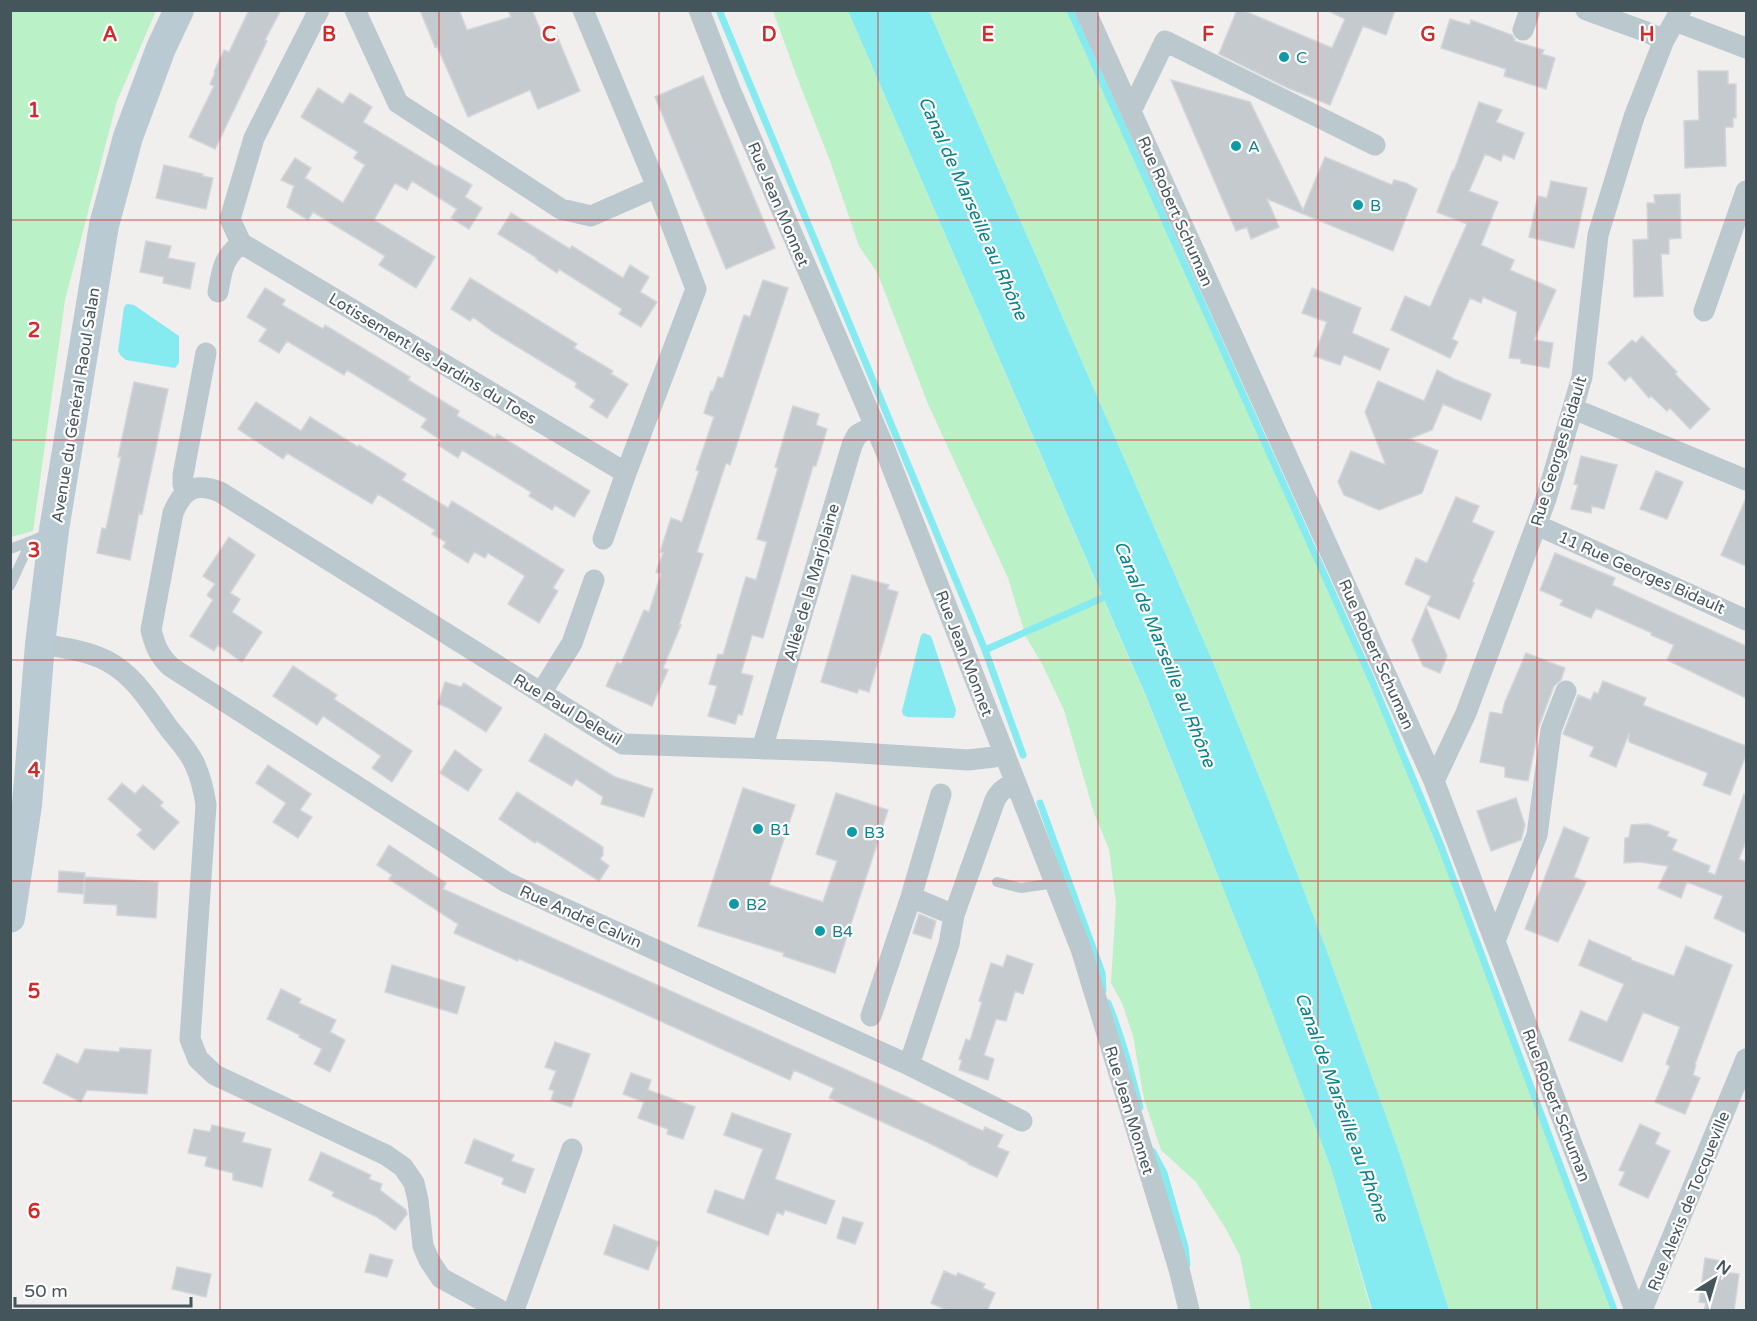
<svg xmlns="http://www.w3.org/2000/svg" width="1757" height="1321" font-family="'Varela Round',sans-serif">
	<style>
		.green { fill: #baf1c6 }
		.water { fill: #85ebf0 }
		.lines { fill: none; stroke-linecap: round; stroke-linejoin: round }
		.stream { stroke: #85ebf0; stroke-width: 7 }
		.building { fill: #c5cace; stroke: #d2d5da; stroke-width: 1.5 }
		.service { stroke: #bbc8ce; stroke-width: 10 }
		.minor { stroke: #bbc8ce; stroke-width: 21 }
		.secondary { stroke: #bacad3; stroke-width: 30 }
		.grid { fill: none; stroke: #d62828; stroke-width: 1.5; stroke-opacity: 0.55 }
		.culture-dot { fill: #0f9aa8; stroke: #fff; stroke-width: 2 }
		.labels { text-anchor: middle; stroke-width: 4.5; stroke-linejoin: round; paint-order: stroke }
		.culture-label { font-size: 16px; fill: #0d838f; stroke: #fff; text-anchor: start }
		.street-label { font-size: 16px; fill: #45555c; stroke: #fff }
		.water-label { font-size: 18px; font-style: italic; fill: #088288; stroke: #fff }
		.grid-label { font-size: 20px; text-anchor: middle; font-weight: bold; fill: #d62828; stroke: #fff; stroke-width: 4.5; stroke-linejoin: round; paint-order: stroke }
	</style>
	<rect width="100%" height="100%" fill="#f1eeee"/>
	<path class="green" d="M11,10L156,11L117,101L65,300L33,531L11,537Z
		M773,11H848L1145,695L1257,973L1331,1168L1371,1310H1251L1240,1256L1226,1229L1196,1182L1161,1150L1144,1099L1133,1036L1122,1003L1111,983L1116,903L1109,849L1094,813L1064,710L1042,664L1026,637L1008,578L928,404L877,272L859,246L830,161L797,77Z
		M929,11H1070L1417,782L1610,1310H1449L1399,1152L1324,943L1271,806L1213,662Z"/>
	<path class="water" d="M848,11H929L1213,662L1271,806L1324,943L1399,1152L1449,1310H1372L1331,1168L1257,973L1145,694Z
		M127,304L134,305L179,336V363L175,368L126,360L121,356L118,351L124,307Z
		M924,633L931,636L956,710L955,716L953,718L907,717L903,715L902,711L921,635Z"/>
	<g class="lines">
		<path class="stream" d="M719,10L985,650L1023,755
			M1070,10L1373,683L1441,846L1614,1310
			M985,650L1109,595
			M1040,803L1102,973L1103,990
			M1108,1003C1122,1037 1131,1072 1140,1107
			M1153,1152L1164,1173L1185,1247L1187,1264"/>
	</g>
	<path class="building" d="M249,10H281L265,40L267,41L215,149L189,137L214,86L210,84L215,73L214,72L224,50L229,52Z
		M420,10H459L467,30L511,17L508,10H532L545,41L557,36L580,91L538,109L530,90L468,117L437,46L435,47Z
		M1237,10H1242L1332,48L1345,19L1327,10H1395L1386,35L1363,26L1330,105L1288,88L1219,54Z
		M1450,19L1470,25L1471,20L1512,35L1515,40L1514,41L1544,50L1542,54L1555,58L1546,89L1504,76L1506,69L1441,48Z
		M1698,71H1728V84H1736V118H1733V127H1725L1726,166L1685,168L1684,121L1699,120Z
		M703,76L775,248L726,269L655,97Z
		M1171,80L1250,102L1303,210L1325,157L1392,185L1394,180L1406,183L1417,189L1393,251L1267,199L1279,227L1251,239L1247,227L1236,231Z
		M318,88L343,104L350,93L372,107L363,122L437,167L438,165L472,185L465,197L482,208L469,229L451,218L457,209L412,181L407,190L395,183L374,220L435,257L416,288L379,265L385,256L313,212L308,220L287,207L294,186L281,180L295,158L311,168L305,178L343,203L365,165L354,158L358,152L301,117Z
		M1479,102L1502,110L1496,122L1524,133L1514,159L1503,154L1501,161L1485,154L1469,191L1498,202L1481,245L1514,260L1510,270L1556,290L1534,340L1553,343L1549,368L1521,363V359L1509,358L1517,312L1483,297L1481,303L1470,298L1452,339L1458,342L1450,358L1391,330L1405,296L1430,307L1467,224L1437,212L1453,170L1454,171Z
		M164,165L203,174L202,176L213,178L206,209L156,198Z
		M1551,181L1587,188L1574,248L1529,237L1538,196L1547,198Z
		M1680,194L1681,238L1669,239V254H1661L1663,296L1634,297L1633,240L1648,239L1647,203H1655L1654,195Z
		M511,213L570,249L572,246L623,278L630,265L649,277L640,292L657,302L641,327L619,314L622,309L559,269L557,273L536,259L537,258L498,234Z
		M146,241L171,246L168,258L195,263L190,289L163,283L164,277L140,272Z
		M470,278L577,344L574,348L613,371L611,374L628,384L607,418L590,407L595,400L575,387L577,383L493,332L473,317L470,321L451,309Z
		M763,280L788,288L730,465L726,463L697,552L703,554L679,625H681L663,668L668,670L652,706L606,686L617,662L621,664L644,610L649,612L661,574L656,572L663,553L660,552L671,518L682,522L699,471L696,470L714,417L704,413L711,391H713L718,377L723,378L744,315L750,317Z
		M265,288L285,300L282,305L323,329L325,325L410,377L408,380L459,411L457,416L495,438L497,434L590,491L574,517L555,505L552,510L529,496L531,492L462,450L458,458L438,445L441,440L421,427L427,419L347,370L344,375L287,341L279,353L259,341L267,329L247,317Z
		M1312,288L1361,308L1352,333L1389,349L1380,370L1344,355L1340,365L1314,356L1327,322L1302,313Z
		M1642,336L1677,372L1675,374L1710,409L1690,429L1670,408L1667,411L1651,396L1649,398L1630,376L1625,381L1608,363L1632,340L1636,343Z
		M1437,370L1454,379L1491,394L1481,420L1443,404L1432,430L1409,439L1438,451L1422,493L1379,510L1344,495L1338,482L1351,451L1386,465L1365,412L1378,381L1424,401Z
		M134,382L168,389L142,514L139,513L130,560L97,553L102,528L106,529L121,457H118Z
		M256,402L301,431L310,417L358,447L359,445L406,474L402,480L448,508L452,501L564,570L553,588L558,591L539,623L508,604L525,576L488,553L485,558L474,552L468,563L443,547L446,542L432,534L435,530L378,494L372,504L287,453L283,459L238,429Z
		M793,406L819,414L816,425L827,429L816,466H813L763,638L752,635L741,673L753,676L742,715L738,714L735,724L708,716L717,686L709,684L718,654L723,655L746,577L756,580L767,542L757,539L778,468L775,467Z
		M1581,456L1617,465L1604,509L1592,506L1591,513L1571,509L1578,485L1574,484Z
		M1656,471L1683,482L1667,519L1640,509Z
		M1456,497L1479,506L1472,522L1494,532L1472,582L1474,583L1459,619L1427,605L1431,596L1405,584L1416,558L1427,563Z
		M1746,498V566L1721,555Z
		M229,537L255,555L230,593L240,599L232,612L262,632L242,662L218,645L214,651L190,636L213,600L207,595L215,584L203,576Z
		M1555,553L1615,578L1612,585L1746,646V698L1667,660L1674,645L1651,635L1652,633L1596,608L1591,618L1560,605L1563,600L1540,590Z
		M852,575L889,585L887,589L898,592L869,692L859,689L857,693L821,682Z
		M1426,607L1447,656L1440,673L1423,666L1412,640Z
		M1526,653L1565,668L1561,680L1554,686L1539,726L1528,781L1505,777V767L1480,762L1490,712L1502,714L1505,702Z
		M293,666L337,695L334,699L412,751L392,782L372,768L381,756L323,716L317,725L273,696Z
		M1603,681L1646,698L1643,705L1746,746V755L1730,795L1703,785L1708,773L1629,742V733L1616,767L1590,756L1594,747L1563,734L1578,695L1591,700L1594,692L1598,694Z
		M445,682L461,687L464,683L502,708L486,732L449,708L438,704Z
		M545,734L615,777L653,789L644,817L601,804L603,797L576,779L572,786L529,761Z
		M455,750L482,770L468,791L440,773Z
		M268,765L311,794L300,810L312,817L298,838L273,822L286,803L256,783Z
		M122,783L135,794L143,785L163,802L160,806L179,822L154,850L137,835L142,830L108,799Z
		M743,788L795,805L769,885L823,902L837,861L816,854L836,793L888,810L835,973L783,956L784,953L698,926Z
		M517,792L603,847V855L600,859L609,866L599,881L537,841L535,843L499,819Z
		M1744,794L1746,795V841L1739,859L1746,862V933L1714,918L1723,896L1687,882L1681,898L1658,888L1668,866L1640,862L1624,863L1625,838L1629,837L1631,825L1648,824L1669,832L1667,836L1677,840L1672,850L1710,866L1708,872L1715,875Z
		M1516,798L1525,825L1521,840L1491,851L1477,811Z
		M1564,827L1589,838L1574,877L1586,882L1558,942L1525,929Z
		M389,845L446,883L443,889L983,1131L985,1127L1003,1135L997,1147L1009,1152L997,1177L968,1164L969,1163L927,1142L829,1098L834,1088L794,1070L790,1080L612,999L519,959L518,961L454,933L458,924L389,879L392,875L377,865Z
		M59,871L85,873L83,894L58,892Z
		M85,877L158,882L156,918L117,915V905L84,903Z
		M919,914L936,921L931,939L913,933Z
		M1589,940L1631,958V960L1674,976L1686,946L1732,965L1695,1064L1696,1065L1693,1075L1700,1078L1685,1114L1655,1102L1670,1066L1666,1064L1680,1027L1643,1012L1622,1062L1569,1040L1581,1011L1607,1022L1624,984L1579,965Z
		M1007,955L1033,964L1023,994L1015,991L1006,1021L996,1019L984,1055L994,1059L988,1080L959,1070L962,1060L959,1059L966,1039L970,1041L982,1002L979,1001L991,963L1003,967Z
		M392,965L465,987L457,1014L385,992Z
		M281,989L301,999L299,1003L336,1020L330,1032L345,1040L330,1072L314,1064L322,1049L299,1037L300,1035L267,1019Z
		M555,1042L590,1054L571,1107L551,1100L554,1091L549,1089L556,1071L545,1067Z
		M120,1048L151,1050L147,1094L87,1090L81,1102L43,1083L57,1054L78,1064L85,1049L119,1052Z
		M631,1073L651,1080L648,1090L695,1107L683,1139L667,1134L668,1129L638,1118L644,1102L623,1094Z
		M732,1113L791,1134L775,1179L835,1201L826,1224L785,1210L783,1215L777,1212L768,1235L707,1212L715,1190L744,1200L763,1149L724,1135Z
		M1640,1124L1660,1133L1655,1144L1670,1151L1648,1198L1619,1185L1625,1172L1619,1170Z
		M212,1125L245,1133L242,1142L271,1149L262,1187L233,1180V1173L205,1166L207,1157L188,1153L194,1129L210,1132Z
		M474,1139L514,1155L511,1161L534,1169L525,1193L502,1184L504,1178L465,1163Z
		M321,1152L371,1175L369,1179L382,1184L380,1190L406,1210L407,1214L395,1230L377,1217L332,1196L334,1192L309,1180Z
		M843,1217L863,1223L855,1244L837,1238Z
		M614,1225L659,1242L648,1270L604,1254Z
		M370,1254L393,1260L387,1277L365,1272Z
		M1705,1258L1723,1261L1721,1272L1739,1274L1734,1311H1704L1706,1303L1699,1302Z
		M177,1267L211,1274L206,1297L172,1289Z
		M944,1271L956,1276L958,1273L985,1284L983,1288L995,1293L987,1311H949L931,1303Z"/>
	<g class="lines">
		<path class="service" d="M10,549L31,541
			M10,586L31,541L51,532
			M997,882L1021,888L1055,883"/>
		<path class="minor" d="M319,10L254,138L230,219L241,243L626,473
			M355,10L398,103L561,209L591,216L657,187
			M583,10L657,187L696,289L626,473L603,539
			M699,10L731,92L884,447L1081,949L1179,1269L1189,1310
			M1085,10L1434,781L1635,1310
			M1586,10L1644,31L1664,40
			M1675,21L1746,48
			M1523,30L1530,10
			M1131,111L1165,41L1375,145
			M218,292C222,269 223,259 241,243
			M1704,311L1746,191
			M1574,409L1746,480
			M185,492L183,484V475L206,353
			M1537,525L1746,620
			M40,644C60,647 89,651 107,661C135,675 153,707 171,731C180,742 190,753 195,765C201,778 204,791 206,805L190,1039L198,1059L215,1075L386,1155L403,1167L414,1183L418,1200L423,1246L429,1260L441,1278L500,1310
			M541,693L572,643L594,580
			M762,749L852,445L857,435L874,425
			M1004,753L994,757L968,760L829,751L623,744L220,492C195,482 183,489 173,513L151,630C155,646 159,656 171,667L506,882L909,1065L1022,1121
			M1434,781L1466,713L1546,499L1582,377L1598,235L1634,117L1664,40L1681,10
			M941,794L911,897L954,915
			M1495,941L1537,835L1551,730L1566,691
			M871,1016L911,897
			M909,1065L949,944L954,915L995,800C999,791 1007,786 1015,782
			M514,1310L572,1149
			M1642,1310L1746,1059"/>
		<path class="secondary" d="M10,918L27,805L40,644L54,530L104,225L128,137L161,48L179,10"/>
	</g>
	<path class="grid" d="M220,10V1310M439,10V1310M659,10V1310M878,10V1310M1098,10V1310M1318,10V1310M1537,10V1310M10,220H1746M10,440H1746M10,660H1746M10,881H1746M10,1101H1746"/>
	<g class="culture-dot">
		<circle cx="1284" cy="57" r="6"/>
		<circle cx="1236" cy="146" r="6"/>
		<circle cx="1358" cy="205" r="6"/>
		<circle cx="758" cy="829" r="6"/>
		<circle cx="852" cy="832" r="6"/>
		<circle cx="734" cy="904" r="6"/>
		<circle cx="820" cy="931" r="6"/>
	</g>
	<g class="labels">
		<g class="culture-label">
			<text x="1296" y="63">C</text>
			<text x="1248" y="152">A</text>
			<text x="1370" y="211">B</text>
			<text x="770" y="835">B1</text>
			<text x="864" y="838">B3</text>
			<text x="746" y="910">B2</text>
			<text x="832" y="937">B4</text>
		</g>
		<g class="street-label">
			<text transform="translate(779 204) rotate(67)" y="6">Rue Jean Monnet</text>
			<text transform="translate(1176 211) rotate(66)" y="6">Rue Robert Schuman</text>
			<text transform="translate(433 358) rotate(31)" y="6">Lotissement les Jardins du Toes</text>
			<text transform="translate(75 405) rotate(-81)" y="6">Avenue du Général Raoul Salan</text>
			<text transform="translate(1558 451) rotate(-73)" y="6">Rue Georges Bidault</text>
			<text transform="translate(1642 572) rotate(24)" y="6">11 Rue Georges Bidault</text>
			<text transform="translate(811 582) rotate(-74)" y="6">Allée de la Marjolaine</text>
			<text transform="translate(965 653) rotate(69)" y="6">Rue Jean Monnet</text>
			<text transform="translate(1377 654) rotate(66)" y="6">Rue Robert Schuman</text>
			<text transform="translate(568 709) rotate(31)" y="6">Rue Paul Deleuil</text>
			<text transform="translate(581 916) rotate(24)" y="6">Rue André Calvin</text>
			<text transform="translate(1557 1105) rotate(69)" y="6">Rue Robert Schuman</text>
			<text transform="translate(1130 1110) rotate(73)" y="6">Rue Jean Monnet</text>
			<text transform="translate(1688 1201) rotate(-68)" y="6">Rue Alexis de Tocqueville</text>
		</g>
		<g class="water-label">
			<text transform="translate(973 208) rotate(66)" y="6">Canal de Marseille au Rhône</text>
			<text transform="translate(1165 654) rotate(68)" y="6">Canal de Marseille au Rhône</text>
			<text transform="translate(1342 1107) rotate(70)" y="6">Canal de Marseille au Rhône</text>
		</g>
	</g>
	<g class="grid-label">
		<text x="110" y="41">A</text>
		<text x="329" y="41">B</text>
		<text x="549" y="41">C</text>
		<text x="769" y="41">D</text>
		<text x="988" y="41">E</text>
		<text x="1208" y="41">F</text>
		<text x="1428" y="41">G</text>
		<text x="1647" y="41">H</text>
		<text x="34" y="117">1</text>
		<text x="34" y="337">2</text>
		<text x="34" y="557">3</text>
		<text x="34" y="777">4</text>
		<text x="34" y="998">5</text>
		<text x="34" y="1218">6</text>
	</g>
	<rect width="1757" height="1321" fill="none" stroke="#45555c" stroke-width="24"/>
	<g transform="translate(1715 1279) rotate(37)" stroke="#ffffff" stroke-width="4.5" paint-order="stroke">
	<path d="M0-4.5L10 22L0 15L-10 22Z" fill="#45555c"/>
	<text y="-9" font-size="16" font-weight="bold" text-anchor="middle" fill="#45555c">N</text>
	</g>
	<path d="M15 1297v9h176v-9" fill="none" stroke="#45555c" stroke-width="3"/>
	<text x="24" y="1297" font-size="18" fill="#45555c" stroke="#ffffff" stroke-width="4.5" paint-order="stroke">50 m</text>
</svg>
